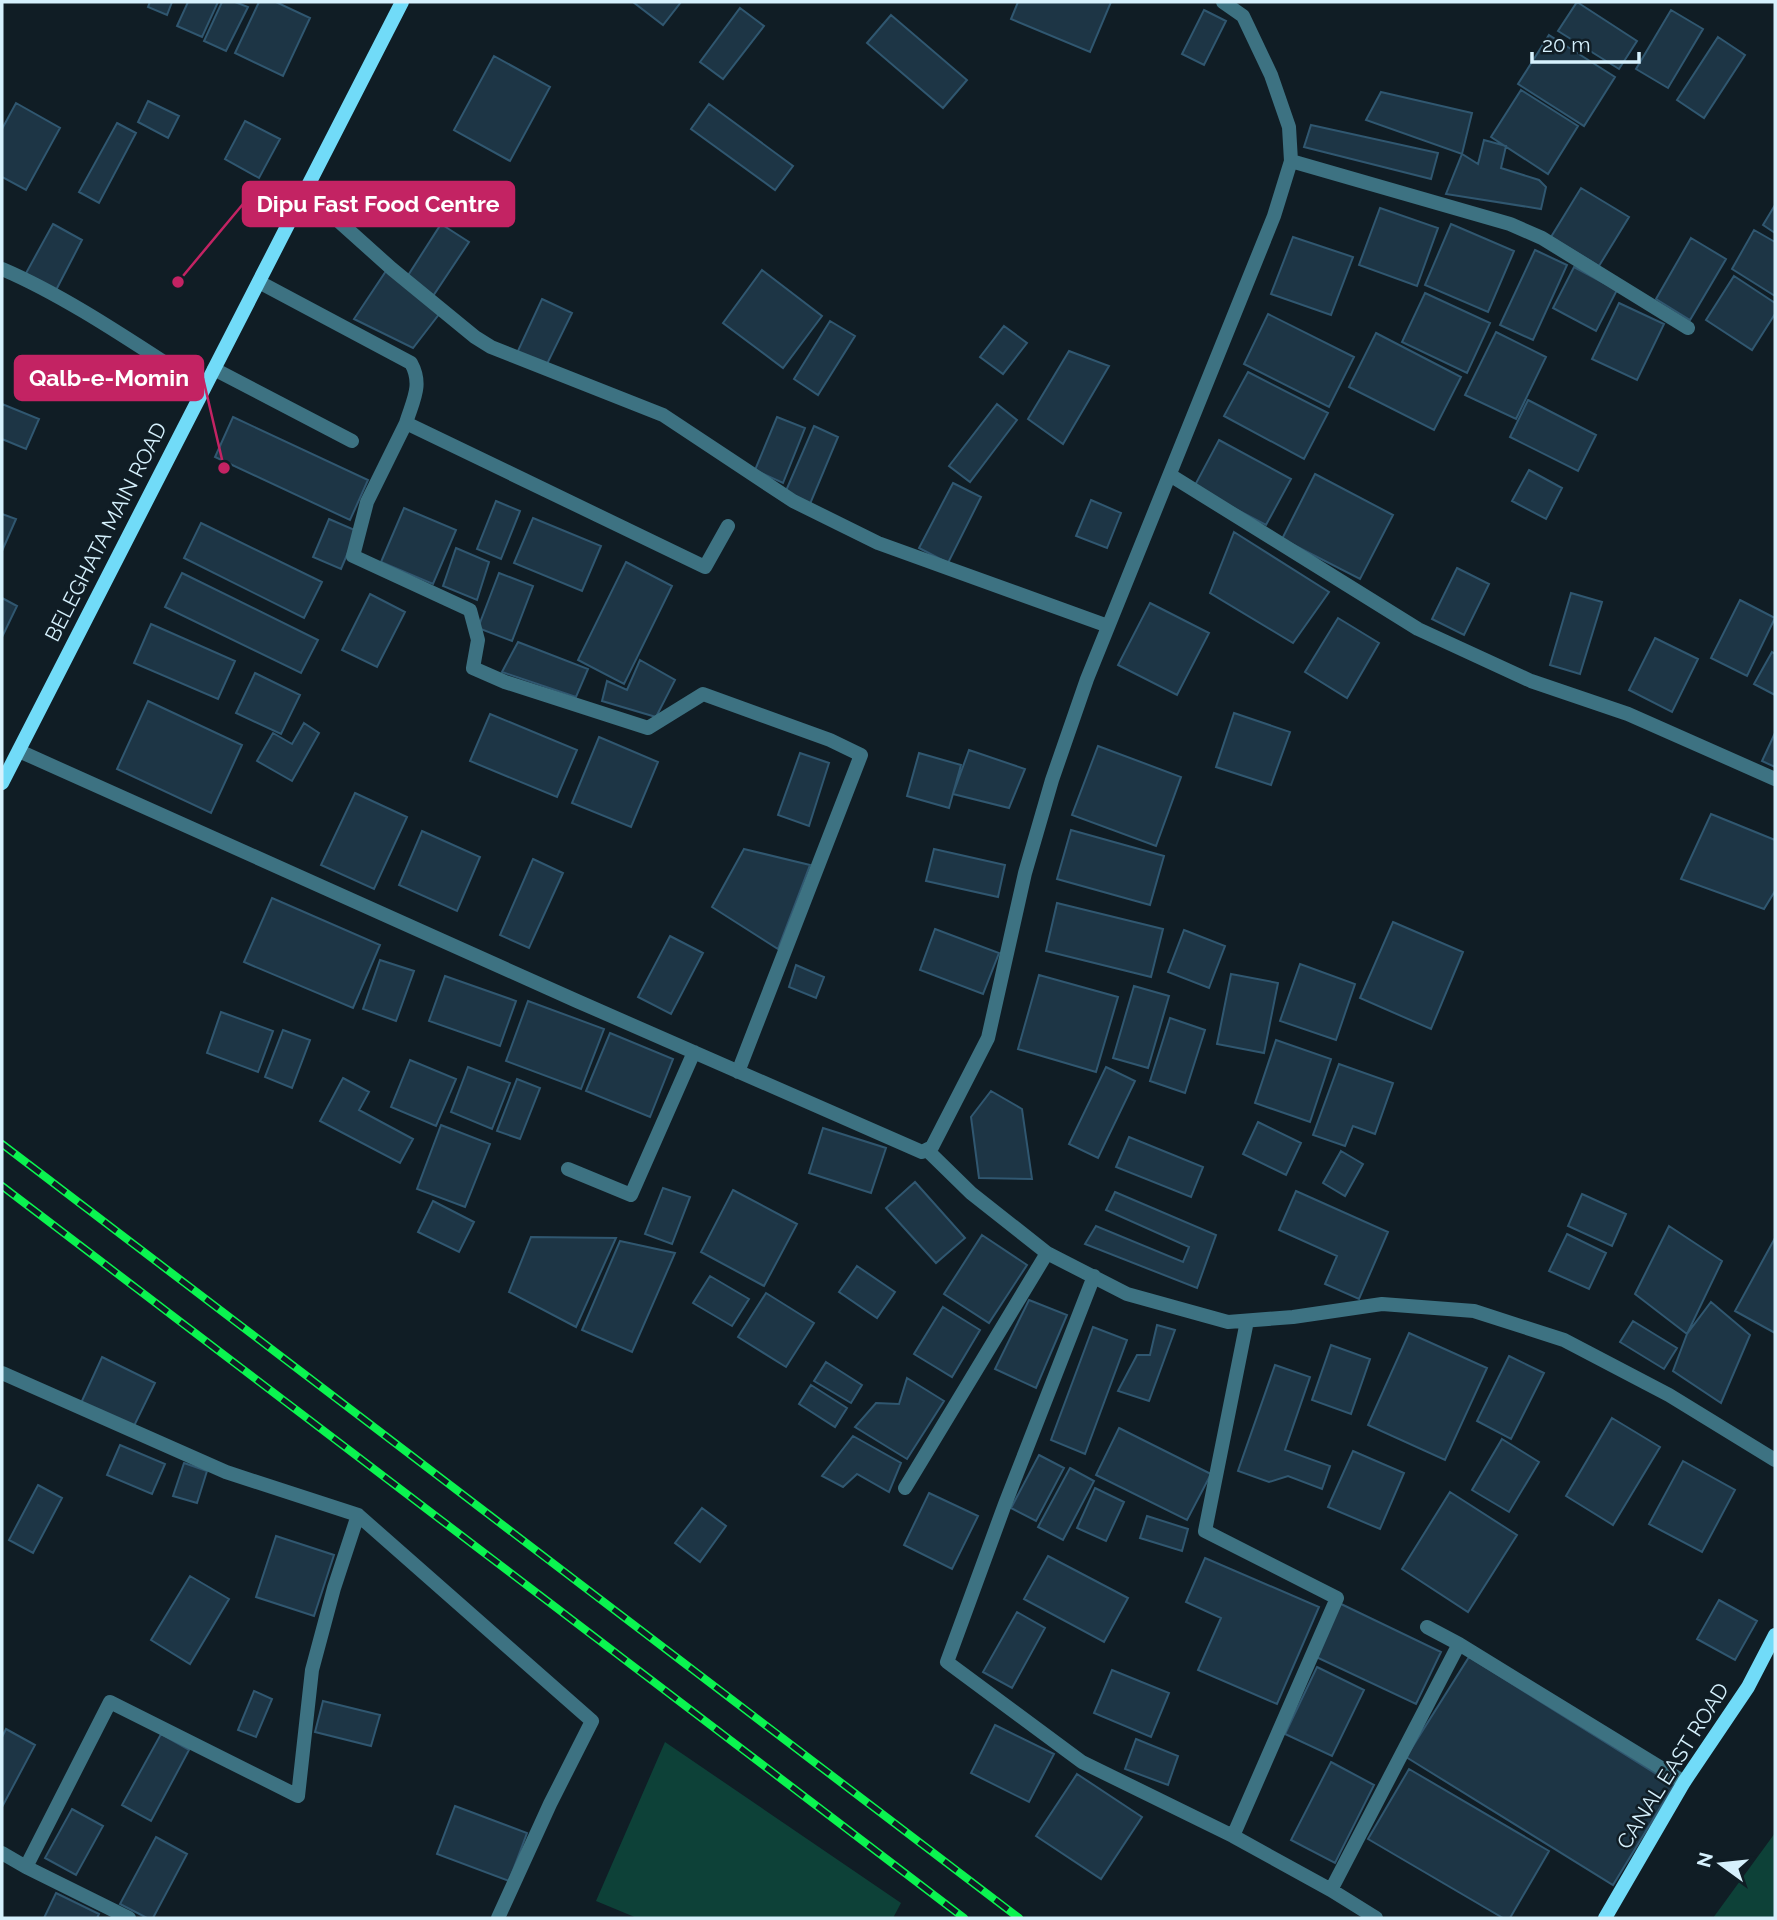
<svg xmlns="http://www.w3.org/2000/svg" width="1777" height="1920" font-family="Raleway,sans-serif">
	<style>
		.water { fill: #0d4138 }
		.building { fill: #1d3545; stroke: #305770; stroke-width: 2 }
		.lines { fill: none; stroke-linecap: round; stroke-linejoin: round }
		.service { stroke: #3d7282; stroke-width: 14 }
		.minor { stroke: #3d7282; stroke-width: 14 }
		.secondary { stroke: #71dbf8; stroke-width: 14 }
		.rail-casing { stroke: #0bf450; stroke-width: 8 }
		.rail { stroke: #101d25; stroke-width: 5; stroke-dasharray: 16; stroke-linecap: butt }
		.labels { text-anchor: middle; stroke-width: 5; stroke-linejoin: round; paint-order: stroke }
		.street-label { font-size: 21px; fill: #d6f1fd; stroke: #101d25 }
		.leader { fill: none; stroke: #c32363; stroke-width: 2.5 }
		.callout-dot { fill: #c32363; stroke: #101d25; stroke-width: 2.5 }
		.callout { fill: #c32363; stroke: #c32363; stroke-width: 2.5 }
		.callout-label { font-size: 23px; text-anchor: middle; font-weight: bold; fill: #fff }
	</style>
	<rect width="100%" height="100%" fill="#101d25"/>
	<path class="water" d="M665,1742L901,1903L893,1918H637L596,1901Z
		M1775,1833V1918H1713Z"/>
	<path class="building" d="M150,2H172L167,15L148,7Z
		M188,2H218L202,37L177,26Z
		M222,2H235L248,7L226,51L204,41Z
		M259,2H276L310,18L283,76L235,53Z
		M633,2H681L663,25Z
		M1018,2H1111L1090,52L1011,19Z
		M1577,2L1637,41L1619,69L1558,31Z
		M740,8L764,26L723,79L700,62Z
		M1204,10L1226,21L1204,65L1182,54Z
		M1671,10L1703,29L1668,88L1636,69Z
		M891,15L967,80L943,108L867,43Z
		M1549,35L1615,77L1584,126L1518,84Z
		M1718,37L1745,55L1704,118L1677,100Z
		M494,56L550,87L510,161L454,130Z
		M1521,90L1578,126L1548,174L1491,137Z
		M1381,92L1472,113L1462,154L1366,120Z
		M148,101L179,116L168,138L138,122Z
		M16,103L60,128L26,190L2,177V129Z
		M709,104L793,166L775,190L691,129Z
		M245,121L280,139L259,178L225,159Z
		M117,123L136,133L99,203L79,192Z
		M1311,125L1438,153L1431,179L1304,147Z
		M1484,140L1506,146L1501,168L1539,180L1546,187L1541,209L1446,194L1462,154L1478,164Z
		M1581,188L1629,217L1599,266L1551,237Z
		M1775,205V233L1763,225Z
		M1380,208L1438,228L1417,286L1359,265Z
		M53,224L82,240L55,292L25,275Z
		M441,224L469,242L433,296L407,277Z
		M1451,224L1514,251L1488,312L1425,285Z
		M1754,230L1775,242V296L1732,269Z
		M1293,237L1353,257L1331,315L1271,294Z
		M1691,238L1726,259L1690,320L1656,299Z
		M1535,250L1567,265L1533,340L1500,325Z
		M1574,267L1617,290L1596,331L1553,308Z
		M762,270L822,316L783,368L723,323Z
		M386,271L440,313L413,348L354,319Z
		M1734,276L1775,303V314L1752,350L1706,320Z
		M1425,293L1490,323L1467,373L1402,342Z
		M542,299L572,313L546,366L517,353Z
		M1619,303L1664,324L1637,380L1592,359Z
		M1268,314L1354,357L1329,407L1244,364Z
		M830,321L855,336L818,395L794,379Z
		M1004,326L1027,343L1003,374L980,357Z
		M1496,332L1546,357L1516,419L1465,395Z
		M1376,333L1461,377L1434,430L1349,387Z
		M1069,351L1109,366L1063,444L1028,419Z
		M1248,372L1328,413L1304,459L1224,416Z
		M1528,400L1596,435L1578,471L1510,437Z
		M2,404L39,419L26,449L2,439Z
		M997,404L1017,420L970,482L949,466Z
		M233,417L368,480L350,520L215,457Z
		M777,417L805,428L783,483L755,470Z
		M814,426L838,437L810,504L785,493Z
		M1219,440L1291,479L1266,525L1194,487Z
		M1529,470L1562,488L1546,519L1512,501Z
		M1315,474L1393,515L1360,579L1282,539Z
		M953,483L981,497L948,563L919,548Z
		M1091,500L1121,513L1107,548L1076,536Z
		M496,501L520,511L501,559L477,549Z
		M404,508L456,530L433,584L381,562Z
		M2,514L16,519L2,551Z
		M533,518L601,546L582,591L514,563Z
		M329,519L357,531L341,569L313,557Z
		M201,523L322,582L304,618L184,558Z
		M1234,532L1329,592L1293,643L1210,593Z
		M456,548L489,562L477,600L443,586Z
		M626,562L672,586L624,684L578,660Z
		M1457,568L1489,584L1464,635L1432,619Z
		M182,573L318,640L301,673L165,607Z
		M499,573L533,586L512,641L478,628Z
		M1571,593L1602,602L1580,674L1550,665Z
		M370,594L405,612L377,667L342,650Z
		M2,598L17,606L2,637Z
		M1740,600L1775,618L1747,676L1711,658Z
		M1150,603L1209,633L1177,695L1118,665Z
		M1338,618L1379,643L1347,698L1305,672Z
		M151,624L235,661L218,699L134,663Z
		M1655,638L1698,659L1672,712L1629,690Z
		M518,642L588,669L576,697L502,672Z
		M1772,652L1775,654V695L1754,684Z
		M640,660L675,680L656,717L602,701L607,681L627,690Z
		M255,673L300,695L281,734L236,713Z
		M148,701L242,745L211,813L117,769Z
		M1234,713L1290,732L1271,785L1216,767Z
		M490,714L577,750L557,797L470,761Z
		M304,723L319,733L292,781L257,761L273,733L292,744Z
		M1775,733V767L1762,761Z
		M599,737L658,762L631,827L572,803Z
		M1098,746L1181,777L1156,846L1072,815Z
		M969,750L1025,769L1009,808L953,794Z
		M800,753L829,763L809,826L778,815Z
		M919,753L961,765L949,808L907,796Z
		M355,793L407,817L374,889L321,865Z
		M1711,814L1775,840V891L1764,909L1681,879Z
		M1071,830L1164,856L1150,905L1057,879Z
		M422,831L480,857L457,911L399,885Z
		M744,849L810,865L778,949L712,907Z
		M934,849L1005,865L998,897L926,881Z
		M533,859L563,873L529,948L500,935Z
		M272,898L380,945L353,1008L244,962Z
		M1057,903L1163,929L1151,977L1046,951Z
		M1393,922L1463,952L1431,1029L1360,998Z
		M935,929L999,953L983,994L920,970Z
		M1184,930L1225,946L1209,988L1168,972Z
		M670,936L703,953L671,1014L638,997Z
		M380,960L414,971L396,1021L363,1009Z
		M1300,964L1355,984L1336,1040L1280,1021Z
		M796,965L824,977L816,998L789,987Z
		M1231,974L1278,983L1264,1053L1217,1044Z
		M1039,975L1118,997L1096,1072L1018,1049Z
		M445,976L516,1001L500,1046L429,1021Z
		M1134,986L1169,996L1148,1068L1113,1058Z
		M528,1001L604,1029L581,1089L506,1061Z
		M221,1012L273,1031L258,1072L207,1053Z
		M1170,1018L1205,1030L1185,1093L1150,1081Z
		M283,1030L310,1040L292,1088L265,1077Z
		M610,1033L673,1059L650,1117L586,1091Z
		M1276,1040L1331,1059L1310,1122L1255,1103Z
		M410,1060L456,1079L436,1126L391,1107Z
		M1339,1064L1393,1083L1375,1134L1353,1126L1345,1146L1313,1135Z
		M468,1067L510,1083L492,1129L451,1112Z
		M1106,1067L1135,1081L1098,1158L1069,1144Z
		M343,1078L369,1092L359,1110L413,1139L400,1163L320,1121Z
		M517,1079L540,1088L520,1139L497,1131Z
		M991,1091L1022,1109L1032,1179L979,1178L971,1117Z
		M1258,1122L1301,1143L1286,1175L1243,1154Z
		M441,1125L490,1144L465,1207L417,1189Z
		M823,1128L886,1148L871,1193L809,1173Z
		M1129,1137L1203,1167L1191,1197L1116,1167Z
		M1341,1151L1363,1164L1345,1196L1323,1183Z
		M915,1182L965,1238L936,1263L886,1208Z
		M663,1188L690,1197L672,1244L645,1234Z
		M733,1190L797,1224L764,1286L701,1252Z
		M1296,1191L1388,1232L1359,1299L1325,1284L1337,1256L1279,1230Z
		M1115,1192L1216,1235L1197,1288L1085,1244L1096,1226L1183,1262L1189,1247L1106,1210Z
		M1582,1194L1626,1214L1612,1246L1568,1226Z
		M433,1201L474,1222L459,1252L418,1232Z
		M1669,1226L1722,1261L1687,1334L1635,1294Z
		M1567,1234L1606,1253L1589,1289L1549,1271Z
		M982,1235L1027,1265L989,1323L944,1294Z
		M531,1237L616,1238L576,1327L509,1292Z
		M1775,1238V1333L1735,1311Z
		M620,1241L675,1253L632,1352L582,1330Z
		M857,1266L895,1292L877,1318L839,1292Z
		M710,1276L749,1299L732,1326L693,1303Z
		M766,1293L814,1323L786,1367L738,1337Z
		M1029,1300L1067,1315L1036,1388L995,1369Z
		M1711,1302L1750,1335L1721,1403L1673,1371L1687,1334Z
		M943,1307L980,1330L952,1377L914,1354Z
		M1633,1321L1677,1348L1664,1369L1620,1342Z
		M1157,1325L1175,1330L1149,1401L1118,1391L1137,1355H1150Z
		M1093,1327L1127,1340L1085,1454L1051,1440Z
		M1409,1333L1487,1368L1445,1460L1368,1425Z
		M1331,1345L1370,1359L1351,1414L1312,1400Z
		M1509,1356L1544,1373L1511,1439L1477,1421Z
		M102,1357L155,1383L133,1428L81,1403Z
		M826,1362L862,1385L851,1403L814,1381Z
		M1275,1365L1310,1377L1285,1450L1330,1466L1322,1489L1288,1476L1269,1482L1238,1471Z
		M907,1378L944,1401L907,1459L855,1427L876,1403L899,1404Z
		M811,1385L847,1408L835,1427L799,1404Z
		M1612,1418L1660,1447L1613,1525L1566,1496Z
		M1119,1428L1211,1474L1187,1520L1096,1475Z
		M853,1436L901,1463L889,1492L857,1474L843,1487L822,1476Z
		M1502,1439L1539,1462L1509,1512L1472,1490Z
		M120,1445L165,1464L152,1494L107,1475Z
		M1353,1451L1404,1473L1380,1529L1328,1507Z
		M1039,1455L1064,1468L1036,1521L1011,1508Z
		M1683,1461L1735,1490L1702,1552L1649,1524Z
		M184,1463L207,1471L197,1503L173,1496Z
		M1070,1468L1094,1481L1063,1540L1038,1527Z
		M38,1485L62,1498L33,1553L9,1540Z
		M1095,1488L1124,1502L1106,1541L1077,1528Z
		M1450,1492L1517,1535L1468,1612L1402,1569Z
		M929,1493L978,1516L952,1569L904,1545Z
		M702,1508L726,1526L700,1562L675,1543Z
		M1147,1516L1188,1529L1182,1551L1140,1538Z
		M276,1536L334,1555L314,1616L256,1597Z
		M1048,1556L1128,1598L1104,1642L1024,1599Z
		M1205,1558L1319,1607L1277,1704L1198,1670L1221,1618L1186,1602Z
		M190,1576L229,1599L190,1664L151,1640Z
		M1719,1600L1757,1621L1735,1660L1697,1639Z
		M1339,1603L1441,1652L1416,1704L1314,1656Z
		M1017,1612L1045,1628L1012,1688L983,1672Z
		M1469,1657L1674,1785L1613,1885L1406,1757Z
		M1317,1667L1364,1690L1332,1756L1285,1734Z
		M1112,1670L1169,1693L1151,1737L1094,1713Z
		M254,1691L272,1699L256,1737L238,1730Z
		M323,1701L380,1715L371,1746L315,1732Z
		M995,1725L1054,1754L1029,1802L971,1773Z
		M6,1729L35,1745L2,1807V1737Z
		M161,1734L189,1750L151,1821L122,1805Z
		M1136,1739L1178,1756L1168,1785L1125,1769Z
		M1331,1762L1374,1785L1335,1863L1291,1840Z
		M1409,1769L1549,1851L1510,1918H1503L1368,1839Z
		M1077,1774L1142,1817L1101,1879L1036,1836Z
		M455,1806L527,1833L509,1881L437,1854Z
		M72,1809L103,1826L76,1875L45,1858Z
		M156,1837L187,1854L153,1918H147L120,1904Z
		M56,1893L99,1914L97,1918H44Z"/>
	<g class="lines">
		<path class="service" d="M214,369L352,441
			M2,1373L226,1472L358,1515L592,1721L550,1804L498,1918
			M2,1853L26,1867L129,1918
			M26,1867L110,1702L298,1796L312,1670L334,1588L358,1515"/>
		<path class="minor" d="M1291,161L1510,224L1542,238L1688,328
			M305,191L392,269L475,337L491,347L663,415L793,501L878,543L1108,626
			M2,269C70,298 141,348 204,388
			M259,282L411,363C423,385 413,400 406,423
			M1170,475L1418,629L1531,681L1628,714L1775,779
			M728,526L705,567L406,423L367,502L353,556L470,610L478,640L473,668L505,682L648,728L703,694L830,740L861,755L738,1072
			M19,751L577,1001L922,1152L932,1147L988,1038L1025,873L1052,780L1087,679L1274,216L1291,161L1289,127L1271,75L1243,16L1223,2
			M927,1150L971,1193L1047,1253L1127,1294L1228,1322L1293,1317L1382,1304L1474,1311L1564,1340L1669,1395L1775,1460
			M568,1169L631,1195L694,1052
			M1094,1276L1005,1504L947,1662L1082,1762L1233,1836L1331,1890L1376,1918
			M905,1488L1047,1253
			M1427,1627L1459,1644L1684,1782
			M1233,1836L1337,1598L1205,1531L1247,1321
			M1331,1890L1459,1644"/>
		<path class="secondary" d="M2,783L402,2
			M1605,1918L1684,1782L1748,1687L1775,1635"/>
		<defs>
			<path id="rail" d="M2,1144L1019,1918
				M2,1186L964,1918"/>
		</defs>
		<use href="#rail" class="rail-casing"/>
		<use href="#rail" class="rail"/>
	</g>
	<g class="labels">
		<g class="street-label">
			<text transform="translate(106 532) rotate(-63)" y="7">BELEGHATA MAIN ROAD</text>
			<text transform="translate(1673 1766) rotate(-58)" y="7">CANAL EAST ROAD</text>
		</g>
	</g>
	<path class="leader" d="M178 282L243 204M224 468L203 378"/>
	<g class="callout-dot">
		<circle cx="178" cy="282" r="7"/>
		<circle cx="224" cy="468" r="7"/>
	</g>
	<g class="callout">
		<rect x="243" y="182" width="271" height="44" rx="7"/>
		<rect x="15" y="356" width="188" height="44" rx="7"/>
	</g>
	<g class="callout-label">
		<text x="378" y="212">Dipu Fast Food Centre</text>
		<text x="109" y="386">Qalb-e-Momin</text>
	</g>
	<rect width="1777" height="1920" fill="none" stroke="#d6f1fd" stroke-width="7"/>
	<g transform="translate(1721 1864) rotate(285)" stroke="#101d25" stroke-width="5" paint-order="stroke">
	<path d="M0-5L12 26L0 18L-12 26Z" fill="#d6f1fd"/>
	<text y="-10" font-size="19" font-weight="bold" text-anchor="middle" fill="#d6f1fd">N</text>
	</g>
	<path d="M1532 52v10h107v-10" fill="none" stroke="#d6f1fd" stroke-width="3.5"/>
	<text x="1542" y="52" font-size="21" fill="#d6f1fd" stroke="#101d25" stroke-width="5" paint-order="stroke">20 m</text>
</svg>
